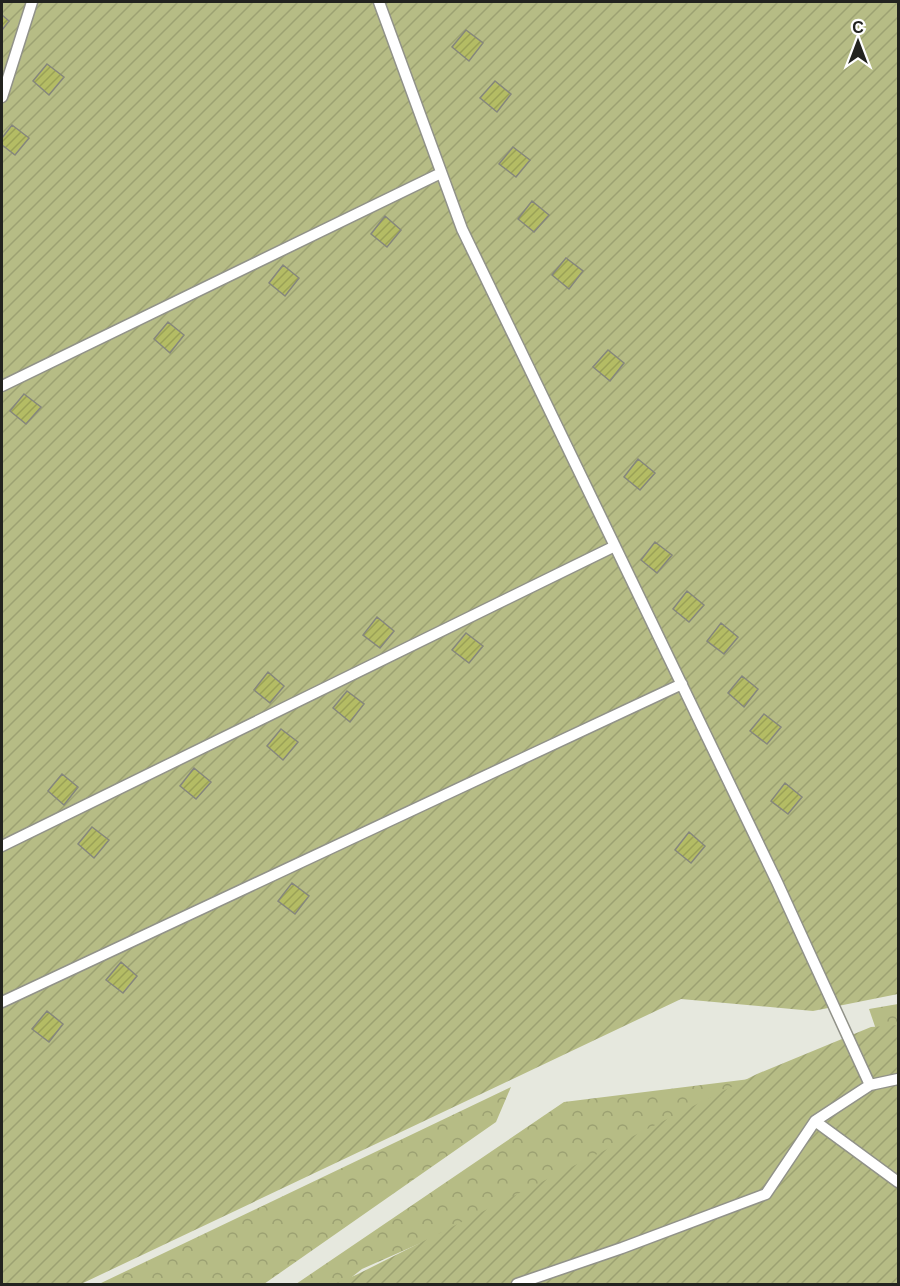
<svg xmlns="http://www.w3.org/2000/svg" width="900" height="1286" font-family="Helvetica,sans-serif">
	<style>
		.forest { fill: url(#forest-crowns) }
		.garden { fill: url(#garden-furrows) }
		.building { fill: url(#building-hatch); stroke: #85867d; stroke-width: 1.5 }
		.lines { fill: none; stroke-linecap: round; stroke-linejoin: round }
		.service-casing { stroke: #919289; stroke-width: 13 }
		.service { stroke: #fff; stroke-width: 10 }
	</style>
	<defs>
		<pattern id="forest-crowns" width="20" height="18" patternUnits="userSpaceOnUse" patternTransform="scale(1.5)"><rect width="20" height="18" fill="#b6bc85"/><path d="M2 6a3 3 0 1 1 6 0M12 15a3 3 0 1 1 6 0" fill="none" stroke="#9ca172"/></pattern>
		<pattern id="garden-furrows" width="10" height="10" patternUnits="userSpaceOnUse" patternTransform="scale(1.5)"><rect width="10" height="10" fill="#b6bc85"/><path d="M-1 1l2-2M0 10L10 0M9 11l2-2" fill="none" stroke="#9ca172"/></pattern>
		<pattern id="building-hatch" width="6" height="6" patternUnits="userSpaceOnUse" patternTransform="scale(1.5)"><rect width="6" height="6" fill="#b4bc64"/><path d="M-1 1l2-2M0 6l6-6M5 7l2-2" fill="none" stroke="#9aa156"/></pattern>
	</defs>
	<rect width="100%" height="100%" fill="#e6e8de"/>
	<path class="forest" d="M898,1004V1036L879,1038L869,1009Z
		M856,1066L432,1238L362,1269L343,1284H296L564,1102Z
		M511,1087L496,1122L264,1284H99Z"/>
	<path class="garden" d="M2,2H898V994L813,1011L681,999L81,1284H2Z
		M898,1025V1284H334L356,1275L757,1074L871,1027Z"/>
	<path class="building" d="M2,15L9,21L2,30Z
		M466,30L483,43L469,61L452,47Z
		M47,64L64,77L49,95L33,81Z
		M495,81L511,94L497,112L480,98Z
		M12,125L29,138L15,155L2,145V138Z
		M513,147L530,160L516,177L499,164Z
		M532,201L549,215L534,232L518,219Z
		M385,216L401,230L387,247L371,234Z
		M566,258L583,271L569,289L552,275Z
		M283,265L299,278L285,296L269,283Z
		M168,322L184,335L170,353L154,339Z
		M608,350L624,363L610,381L593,367Z
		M24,394L41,407L26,424L10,411Z
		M638,459L655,473L640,490L624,477Z
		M655,542L672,555L657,573L641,560Z
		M687,591L704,605L689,622L673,609Z
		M377,617L394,631L380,648L363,635Z
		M721,623L738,637L724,654L707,641Z
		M466,633L483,646L469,663L452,650Z
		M268,672L284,686L270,703L254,690Z
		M742,676L758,689L744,707L728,693Z
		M347,691L364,704L350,722L333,708Z
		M764,714L781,727L767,744L750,731Z
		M281,729L298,742L283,760L267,746Z
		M194,768L211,782L196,799L180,786Z
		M62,774L78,787L64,805L48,791Z
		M785,783L802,797L788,814L771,801Z
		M92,827L109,840L94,858L78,844Z
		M689,832L705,846L691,863L675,850Z
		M292,883L309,896L295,914L278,901Z
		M121,962L137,976L123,993L106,980Z
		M47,1011L63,1024L49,1042L32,1029Z"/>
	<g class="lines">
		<defs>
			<path id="service" d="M379,2L462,229L777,882L870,1085L898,1079
				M2,97L32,2
				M2,386L441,173
				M2,846L615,546
				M2,1002L682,684
				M815,1121L898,1182
				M517,1284L622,1248L766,1194L815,1121L870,1085"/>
		</defs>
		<use href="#service" class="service-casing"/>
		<use href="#service" class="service"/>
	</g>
	<rect width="900" height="1286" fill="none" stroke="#22231f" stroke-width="6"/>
	<g transform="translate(858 42)" stroke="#ffffff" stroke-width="4.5" paint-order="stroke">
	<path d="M0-4.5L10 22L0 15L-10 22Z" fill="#22231f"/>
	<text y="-9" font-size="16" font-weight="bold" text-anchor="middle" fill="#22231f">С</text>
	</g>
</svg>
